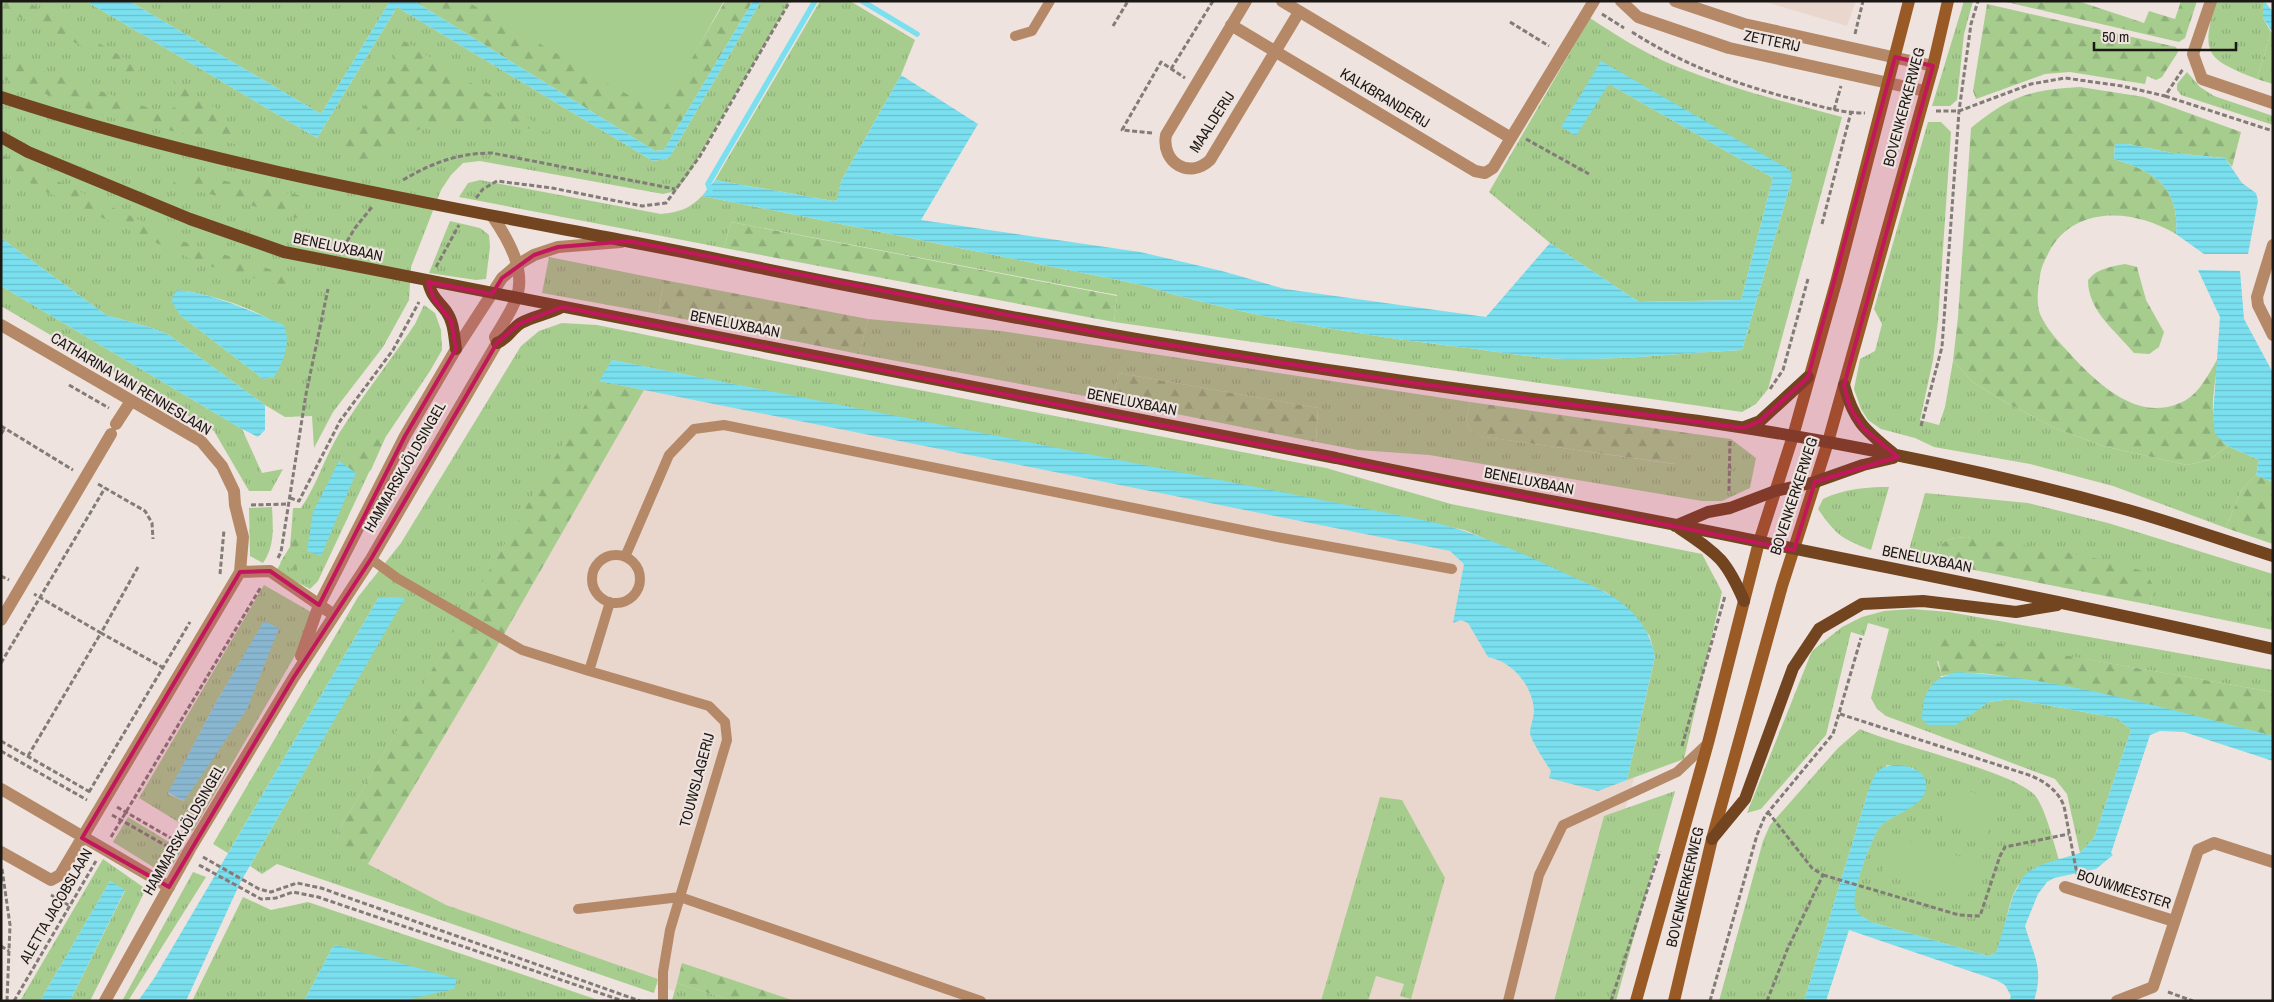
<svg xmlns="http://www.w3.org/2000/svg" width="2274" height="1002" font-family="'Archivo Narrow',sans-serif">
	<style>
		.built { fill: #e9d7ce }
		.grass { fill: url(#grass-tufts); fill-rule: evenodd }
		.forest { fill: url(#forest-firs) }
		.park { fill: #a6cd8e }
		.water { fill: url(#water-rules) }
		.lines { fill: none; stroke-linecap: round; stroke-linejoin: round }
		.stream { stroke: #7ae0ef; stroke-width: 5.5 }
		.path { stroke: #827b77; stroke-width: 3; stroke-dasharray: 5 2.5; stroke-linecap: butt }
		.service { stroke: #b58968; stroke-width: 10 }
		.minor { stroke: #b58968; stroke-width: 12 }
		.tertiary { stroke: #b58968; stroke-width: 12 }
		.secondary { stroke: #9a5a25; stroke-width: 12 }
		.primary { stroke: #724420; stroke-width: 12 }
		.marked { fill: #c2185b; fill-opacity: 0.2; stroke: #c2185b; stroke-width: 4; stroke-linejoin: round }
		.labels { text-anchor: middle; stroke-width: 4.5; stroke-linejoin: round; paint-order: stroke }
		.street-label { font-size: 15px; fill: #1b1715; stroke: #eee3de }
	</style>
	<defs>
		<pattern id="grass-tufts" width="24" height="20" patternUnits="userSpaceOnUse" patternTransform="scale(1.25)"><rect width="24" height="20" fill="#a6cd8e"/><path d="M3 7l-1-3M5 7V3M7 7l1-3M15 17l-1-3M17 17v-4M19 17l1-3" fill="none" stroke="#8eaf7a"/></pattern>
		<pattern id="forest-firs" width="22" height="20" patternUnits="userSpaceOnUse" patternTransform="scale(1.25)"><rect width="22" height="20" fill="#a6cd8e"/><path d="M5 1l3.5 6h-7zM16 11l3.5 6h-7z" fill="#8eaf7a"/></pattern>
		<pattern id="water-rules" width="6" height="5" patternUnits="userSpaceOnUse" patternTransform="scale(1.25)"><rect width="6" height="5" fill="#7ae0ef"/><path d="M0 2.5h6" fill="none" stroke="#69bfcc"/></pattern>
	</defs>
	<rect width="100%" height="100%" fill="#eee3de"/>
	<path class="built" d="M1762,1H1856L1847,26Z
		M604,346L1698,556L1570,1001H704L303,867Z"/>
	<path class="grass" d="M1,1H86L317,138L397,7L653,161L669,158L761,1H790L687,177L676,191L663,194L480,161L463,163L451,175L441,190L411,267L409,300L383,347L333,412L314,448L312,416L285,417L265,405L169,335L155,329L106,315L1,238ZM178,290C205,293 245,305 269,319L274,377L263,379L180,315Z
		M129,1H390L321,114Z
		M820,1H850L915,40L901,75L841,181L838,200L833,201L715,180Z
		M1964,1H1973L1964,34L1957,100L1950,106H1932Z
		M2216,1H2266L2263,4V18L2271,32L2257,79C2207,59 2200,55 2216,1Z
		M1590,18C1616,35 1644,53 1673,65C1728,88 1785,102 1842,117L1768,389L1756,404L1742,412L1114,322L1117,295L731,222L724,248L459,197L468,183L480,180L661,214C680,212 689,209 702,196L1138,284C1243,316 1351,334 1460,347C1495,351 1530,358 1565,359C1624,360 1683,353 1742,350L1792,179L1609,84L1773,178L1741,300L1639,302L1550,243L1489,192Z
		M2187,72L2200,87L2214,96L2273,116V125L2181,95L2177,90V84Z
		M1928,122H1941L1951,132L1938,321L1933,360L1920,420L1939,425L1945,407L1953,361L1974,383L2007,403L2055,428L2103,446L2187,465L2209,460L2228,446L2259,460L2256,475L2241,491L2226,528L2113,486L2030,464L1934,447L1915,438L1881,429L1868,420L1861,409L1854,389L1860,359L1875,351L1882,324L1874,309Z
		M450,221L480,228L489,235L490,247L486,279L476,280L429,273Z
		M549,257L664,280L658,314L542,293Z
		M1,286L242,429L262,473L283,469L271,491H249L214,431L1,306Z
		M424,305L435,313L441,330L442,350L430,371L385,438L318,581L310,589L276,571L290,548L293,508H301C317,485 325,456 340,432C363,395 391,360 415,324Z
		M868,319L1001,331L1470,402L1466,419L1469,430L1479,436L1674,464L1695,434L1731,439L1756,458L1750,488L1722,501H1702L1429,455L1358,450L1316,442L1318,408L1119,373L1112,401L859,354Z
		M562,323L597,325L888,384L1326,468L1451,504L1702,554L1722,592L1684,759L1627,780L1655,657L1650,636L1608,593L1465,530L612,360L342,825L337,838L368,864L446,905L658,979L654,993L277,864L262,874L250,866L404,598L379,597L228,853L213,844L358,597L401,543L521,346L539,331Z
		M1889,487L1871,550C1842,539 1836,535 1818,509L1823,499C1844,489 1865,487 1889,487Z
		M1925,493L2028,503L2108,523L2273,574V630L2151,605L2152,585L1967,537C1944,539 1942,539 1934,562L1907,557Z
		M272,507C273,528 275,546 263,563L250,556L249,508Z
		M264,585L318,616L193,831L139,798ZM264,622L184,801L168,794L215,704Z
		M1912,609L1949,612L2273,670V692L2085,659L1937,661L1942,676H1940L1975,710L1989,702L2012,699L2117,718L2131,730L2094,838L2080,853L2067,794L2055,779L1886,716L1877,709L1871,698L1889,629L1868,623L1864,636L1851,632L1826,735L1761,809L1747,813L1812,651L1842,627L1862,617L1884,611Z
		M1860,729C1894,745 2022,773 2037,798C2047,814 2053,841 2059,860C2002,876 2015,906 1996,953L1988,956L1874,923C1866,919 1857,916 1854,906C1851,894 1871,840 1878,829C1885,820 1895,816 1904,811L1914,768L1887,765L1868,792L1804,1001H1719L1763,841L1770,825L1838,748Z
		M1675,791L1616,1001H1554L1604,816Z
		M1380,797L1402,800L1445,878L1411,999L1400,996L1404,984L1376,976L1368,1001H1321Z
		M128,817L182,850L166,875L113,842Z
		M103,859L146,889L90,1001H70L125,891L110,881L40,1001H20Z
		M193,872L206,877L128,1001H122Z
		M243,897L271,910L308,902L601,1001H402L410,998L336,945L332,948L304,1001H192Z
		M677,983L733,1001H675L672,1000Z"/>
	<path class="forest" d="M1,1H26L140,67L133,83L110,59L13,14L1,7Z
		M414,1H486L666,102L725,1H753L664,150L655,151Z
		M2002,1H2078L2144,23L2149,11L2175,19L2181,1H2197L2185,38L2179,42Z
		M1987,4L2176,47L2178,52L2162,77L2156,80L2147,76L2145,84L2070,72L2045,74L1976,99L1973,91Z
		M2271,32L2273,33V84L2257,79Z
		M404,41L550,132L496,123L445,121L400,136L368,169L338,150Z
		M1,56L163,113L181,104L173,79L223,113L236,144L119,120L1,78Z
		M2080,87L2144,97L2241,132L2232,167L2225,158L2172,153L2128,144H2115L2114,159C2154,171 2180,187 2176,234C2135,209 2074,204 2049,252C2045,260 2041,267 2040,276C2038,287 2036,303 2040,314C2047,330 2060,343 2072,356C2100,386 2141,425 2186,400C2200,392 2210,372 2218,358C2216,385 2203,429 2228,446L2209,460L2187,465L2103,446L2055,428L2007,403L1974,383L1953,361L1958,317L1971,128C2010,96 2030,90 2080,87Z
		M1,154L185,242L288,275L286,287L202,264L36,187L1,162Z
		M179,172L308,197L300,219L173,184Z
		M731,222L1117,296L1114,322L724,248Z
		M2125,264L2137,267L2146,300L2164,332L2159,347L2149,354L2134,353C2115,330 2088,311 2088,280C2098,268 2110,267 2125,264Z
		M664,280L868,319L859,354L658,314Z
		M1119,373L1318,408L1316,442L1112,401Z
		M599,381L644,390L484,669L368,864L341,846L337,838L342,825Z
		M1470,402L1695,434L1675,464L1478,436L1469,430L1466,419Z
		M369,434L385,438L371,470L361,479L358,494L349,489L356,472L343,464Z
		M2256,475L2273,482V544L2226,528L2241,491Z
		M300,522L297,571L280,563L294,540V523Z
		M1967,537C2027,546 2088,553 2145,572L2153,585L2151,605L1934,562C1942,539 1944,539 1967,537Z
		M1938,633L2273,692V736C2189,715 2106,692 2021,679C1995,675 1969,669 1942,676L1935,647Z
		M682,963L795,1001H733L677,983Z"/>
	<path class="park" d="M466,1H724L661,114Z
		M1953,786L1998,801L1987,837L1942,823Z
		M1893,836L1978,862L1967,899L1882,873Z"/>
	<path class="water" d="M86,1H129L321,114L390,1H414L655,151L664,150L753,1H761L669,158L653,161L397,7L317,138Z
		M2266,3L2273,12V33L2263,18V4Z
		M1601,61L1790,170L1792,179L1742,350C1683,353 1624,360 1565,359C1530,358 1495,351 1460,347C1351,334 1243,316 1138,284L702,196L715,180L833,201L837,200L841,181L901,75L978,124L921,220L1140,252L1222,271L1285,289L1486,317L1550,243L1639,302L1741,300L1773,178L1609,84L1576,136L1561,127Z
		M2115,144H2128L2172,153L2225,158L2242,183L2256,193L2258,201L2248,254H2204L2176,234C2180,187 2154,171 2114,159Z
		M1,238L106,315L155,329L169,335L265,405V430L258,437L242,429L1,286Z
		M2198,270L2240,271L2244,319L2273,373V482L2256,475L2259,460L2228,446L2215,434L2213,416L2220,317Z
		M178,290C215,294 251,311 284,325C291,343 284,361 274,377L263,379L180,315L172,302L173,295Z
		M612,360L1428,521C1475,532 1517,551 1560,571C1585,583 1613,592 1633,613C1645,626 1651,639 1655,656L1627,780L1598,791L1549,778L1551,771C1546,763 1531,741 1530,733C1530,726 1534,718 1534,710C1532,685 1513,662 1488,657L1468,623L1461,620L1453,623L1464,564L1450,551L599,381Z
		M339,461L356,473L321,556L307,551L313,512Z
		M379,597L405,598L240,883L186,1001H138L155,977Z
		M264,621L279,628L247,709L184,801L168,793L215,704Z
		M1957,672C2064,678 2170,710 2273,736V761L2184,732L2160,731L2150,735L2111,853L2113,855L2096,869L2054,878L2047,882L2038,894L2025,926C2034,957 2044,968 2034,1001H2009L2011,996L2005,985L1996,980L1849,930L1826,1001H1804L1868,792C1871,785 1873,775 1878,771C1889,760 1923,765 1926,782C1930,807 1892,813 1880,827C1871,838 1851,895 1855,907C1858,916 1866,919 1874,923L1988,956L1996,953L2013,896L2023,877L2031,870L2043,864L2080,853L2094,838L2131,730L2117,718L2012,699L1989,702L1956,725H1928L1922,719C1923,691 1930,679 1957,672Z
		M110,881L125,890L70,1001H40Z
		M336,945L457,979L454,989L402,1001H304L332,948Z"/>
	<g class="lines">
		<path class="stream" d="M862,1L917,34
			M710,190L708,184L815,1"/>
		<path class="path" d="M1602,14L1624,28
			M1510,22L1549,46
			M1113,26L1128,1
			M1632,32C1685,66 1741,86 1801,101C1822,107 1843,113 1865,113
			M1855,34L1863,1
			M1171,69L1213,1
			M2165,96L2273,131
			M1834,110L1841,86
			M1936,111H1959L2031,84L2065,78L2122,86L2165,96L2183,69
			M1152,133L1122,130L1161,62L1185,78
			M1526,139L1589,174
			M403,180C432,163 458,153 492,153L675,189
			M476,198L483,189L497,181L552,188L642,206L666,203L700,156L790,1
			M1822,224L1851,112
			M343,248L355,228L372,207
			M436,267L459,225
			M69,385L109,408
			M1770,389L1783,370L1808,279
			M1,426L73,470
			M1921,426L1942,347L1959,111L1971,24L1978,1
			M1,434L5,428
			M98,484L145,511L152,523L153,539
			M1729,491L1730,440
			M290,498L299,501L340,421L393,350L419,302
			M251,505L288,504
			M278,558L281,552L306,394L328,289
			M138,567L101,633L162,667
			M220,574L224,530
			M1,576L9,580
			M1,663L105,488
			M1840,714L2032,776C2047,783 2058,791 2064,806L2077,874
			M1,741L90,792
			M1682,746L1725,596
			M1,751L87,800
			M28,756L101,633L34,594
			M89,792L190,622
			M117,807L176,841
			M112,815L172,849
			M111,837L261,587
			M203,857L259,889L271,892L297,883L321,888L640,1001
			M199,865L261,899L276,898L293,892L318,897L623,1001
			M2,869L10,925L7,1001
			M1823,875L1959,915L1980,916L2000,856L2005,847L2069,834
			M51,895L70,906
			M60,900L66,890
			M1,946L9,951
			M2168,992L2193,1001
			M14,1001L96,861
			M1611,1001L1660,851
			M1710,1001L1757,835L1765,816L1833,734L1861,638
			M1767,1001L1787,950L1823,875L1812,868L1768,812"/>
		<path class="service" d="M1015,36L1032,31L1050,1
			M592 579a24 24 0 1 1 48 0a24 24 0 1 1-48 0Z
			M625,557L669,455L694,429L724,425L1277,537L1452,569
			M371,559L397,578L522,650L589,671
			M610,602L589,671L709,706L725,722L727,740L670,930L663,972V1001
			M578,909L680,897L981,1001
			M1508,1001L1539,875L1563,825L1677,772L1708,743"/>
		<path class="minor" d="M1246,1L1166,135C1161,162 1189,180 1210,160L1299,12
			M1282,1L1511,138L1594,1
			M2211,1L2193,54L2202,79L2273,103
			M1231,25L1475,171L1485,173L1493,168L1511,138
			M2273,245L2257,297L2258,305L2273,335
			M1,325L201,441L222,466L234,491L235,505L243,537L240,572L60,875L51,880L1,852
			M116,424L131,401
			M240,572L270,571L334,615
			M1,620L111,434
			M1,789L169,887
			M2065,887L2174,921
			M2117,1001L2153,987L2198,850L2214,843L2273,862"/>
		<path class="tertiary" d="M1621,1L1638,17L1729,48L1925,91
			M1675,1L1744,24L1933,66
			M301,656L319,605L405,436L456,349L502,278L517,265L534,255L558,247L621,242
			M105,1001L190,849L294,677L371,559L497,343L495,337C502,325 511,312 516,299C527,271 508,239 493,217"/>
		<path class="secondary" d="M1636,1001L1708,743L1759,542L1793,436L1837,279L1909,1
			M1674,1001L1712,839L1782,586L1828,442L1933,66L1948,1"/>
		<path class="primary" d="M1,97C204,164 416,201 626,241C706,256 786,274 866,289C1037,323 1210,353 1383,378C1532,401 1684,415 1833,443C1932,461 2031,483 2128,510C2177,524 2225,541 2273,556
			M1,137L28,152L190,219L284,252L1336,458C1468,487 1600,509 1732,536C1912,573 2093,607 2273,649
			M428,282C433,299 436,298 446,311C454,322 454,336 456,349
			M497,343C508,339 511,329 521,323C534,316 549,314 562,307
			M1844,385C1854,422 1865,430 1894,454
			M1744,427L1760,421L1808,377
			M1675,526L1708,512L1730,508L1775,491L1815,482L1863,465L1893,458
			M1679,528C1717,554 1725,557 1744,601
			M1712,839L1745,799L1793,668L1819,629L1862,604L1923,601L2016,612L2057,605"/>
	</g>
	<path class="marked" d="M1895,57L1933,66L1844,385L1850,407L1863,428L1898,457L1815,482L1794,550L562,307L519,324L497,343L371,559L294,677L169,887L82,838L240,572L270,571L319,605L405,436L456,349L451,321L433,298L428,282L492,294L502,278L534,255L558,247L629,241L1126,338L1384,379L1743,428L1760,421L1808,377Z"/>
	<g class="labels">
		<g class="street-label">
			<text transform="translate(1772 41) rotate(12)" y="5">ZETTERIJ</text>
			<text transform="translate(1385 98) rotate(31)" y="5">KALKBRANDERIJ</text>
			<text transform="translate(1904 107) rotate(-75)" y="5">BOVENKERKERWEG</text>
			<text transform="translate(1212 122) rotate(-57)" y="5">MAALDERIJ</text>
			<text transform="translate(338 247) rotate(12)" y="5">BENELUXBAAN</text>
			<text transform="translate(735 324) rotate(11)" y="5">BENELUXBAAN</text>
			<text transform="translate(131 384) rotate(31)" y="5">CATHARINA VAN RENNESLAAN</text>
			<text transform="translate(1132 402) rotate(11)" y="5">BENELUXBAAN</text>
			<text transform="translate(405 467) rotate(-60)" y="5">HAMMARSKJÖLDSINGEL</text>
			<text transform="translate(1529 481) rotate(11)" y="5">BENELUXBAAN</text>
			<text transform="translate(1794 496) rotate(-72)" y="5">BOVENKERKERWEG</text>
			<text transform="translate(1927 559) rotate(11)" y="5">BENELUXBAAN</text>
			<text transform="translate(697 780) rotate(-75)" y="5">TOUWSLAGERIJ</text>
			<text transform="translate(184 830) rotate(-60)" y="5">HAMMARSKJÖLDSINGEL</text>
			<text transform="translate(1685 887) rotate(-77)" y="5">BOVENKERKERWEG</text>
			<text transform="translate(2124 889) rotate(18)" y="5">BOUWMEESTER</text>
			<text transform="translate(56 906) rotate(-60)" y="5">ALETTA JACOBSLAAN</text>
		</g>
	</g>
	<rect width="2274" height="1002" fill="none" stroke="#1b1715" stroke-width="5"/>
	<path d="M2094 42v8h142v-8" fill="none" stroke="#1b1715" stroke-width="2.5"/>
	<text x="2102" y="42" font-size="15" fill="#1b1715" stroke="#eee3de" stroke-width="4" paint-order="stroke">50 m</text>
</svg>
